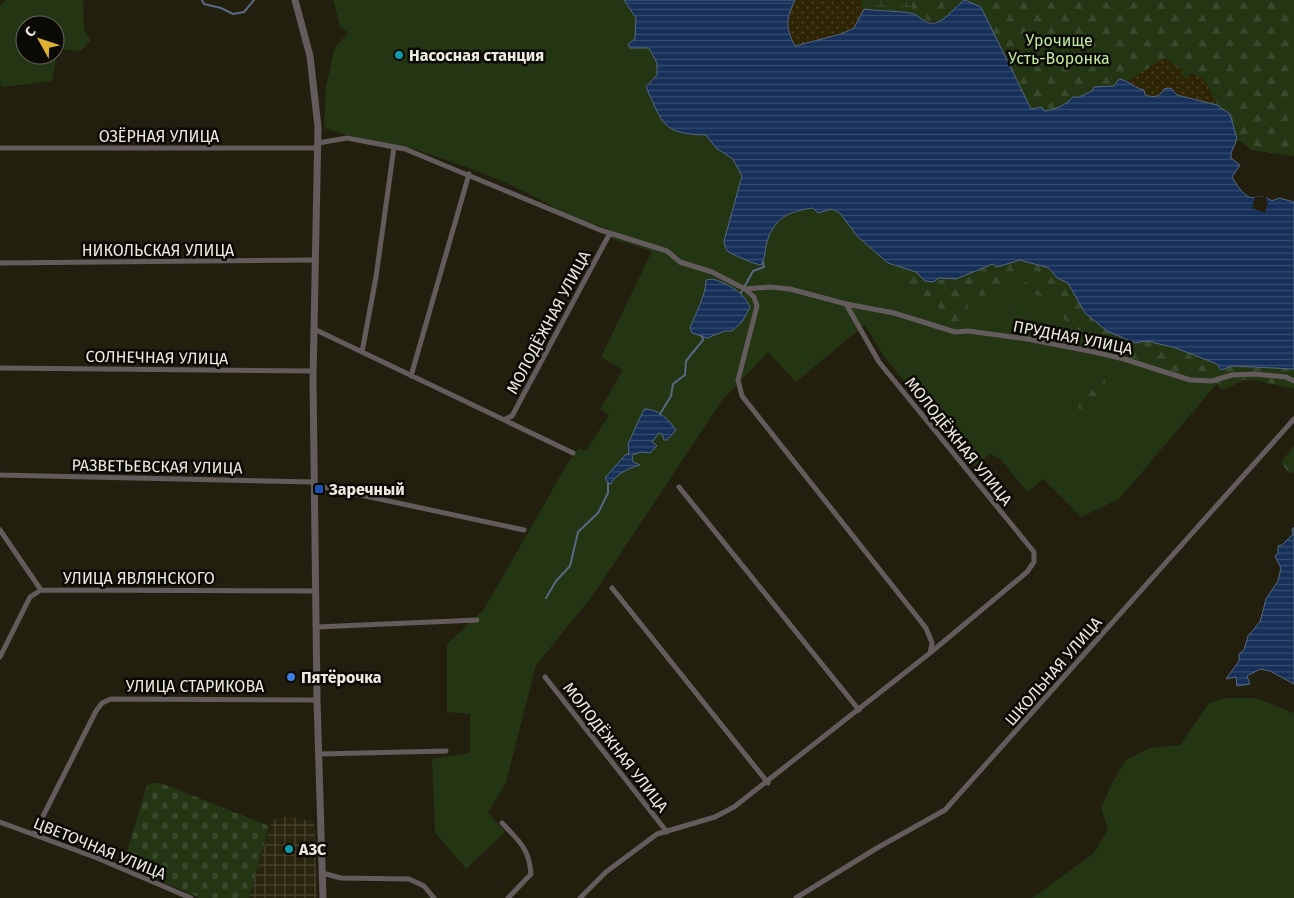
<svg xmlns="http://www.w3.org/2000/svg" width="1294" height="898" viewBox="0 0 1294 898" font-family="'Fira Sans',sans-serif">
  <defs>
    <pattern id="industrial-grid" width="8" height="8" patternUnits="userSpaceOnUse" patternTransform="scale(1.25)"><rect width="8" height="8" fill="#29240d"/><path d="M0 4h8M4 0v8" fill="none" stroke="#484430"/></pattern>
    <pattern id="forest-firs" width="22" height="20" patternUnits="userSpaceOnUse" patternTransform="scale(1.25)"><rect width="22" height="20" fill="#243514"/><path d="M5 1l3.5 6h-7zM16 11l3.5 6h-7z" fill="#39492b"/></pattern>
    <pattern id="wetland-marsh" width="20" height="14" patternUnits="userSpaceOnUse" patternTransform="scale(1.25)"><rect width="20" height="14" fill="#243514"/><path d="M1 5h8M5 5V1M11 12h8M15 12V8" fill="none" stroke="#39492b"/></pattern>
    <pattern id="sand-dots" width="8" height="8" patternUnits="userSpaceOnUse" patternTransform="scale(1.25)"><rect width="8" height="8" fill="#2e2504"/><path d="M2 2h.1M6 6h.1" fill="none" stroke="#4d4528" stroke-width="1.8" stroke-linecap="round"/></pattern>
    <pattern id="cemetery-stones" width="16" height="16" patternUnits="userSpaceOnUse" patternTransform="scale(1.25)"><rect width="16" height="16" fill="#243514"/><path d="M2 7V4a2 2 0 0 1 4 0v3zM10 15v-3a2 2 0 0 1 4 0v3z" fill="#39492b"/></pattern>
    <pattern id="water-rules" width="6" height="5" patternUnits="userSpaceOnUse" patternTransform="scale(1.25)"><rect width="6" height="5" fill="#16305a"/><path d="M0 2.5h6" fill="none" stroke="#384e71"/></pattern>
  </defs>
  <rect width="100%" height="100%" fill="#221f0f"/>
  <path fill="url(#industrial-grid)" d="M290,816L314,822L317,898H249L272,820Z"/>
  <path fill="#243514" fill-rule="evenodd" d="M6,0H83L84,30L91,40L81,51L58,49L52,81L3,87L0,84V5ZM25,25H55V55H25Z
    M333,0H624L636,18L635,39L649,48L657,63V75L683,134L706,135L716,148L733,159L742,176L724,241L730,253C742,256 751,260 763,262C769,227 776,212 814,208L818,213L832,209L840,213L857,236L888,263L1011,261L1232,366L1119,499L1081,517L1043,479L1028,492L1001,460L991,454L973,467L883,355L865,325L796,382L768,352L721,402L591,598L536,665L506,783L488,812L505,832L466,869L435,832L432,759L470,753V714L447,712V644L484,609L569,461L579,448L586,451L609,415L600,409L623,370L601,357L652,251L612,239L614,231L559,213L550,205L513,186L472,169L417,150L351,136L324,128L326,86L335,47L348,33L340,26Z
    M1226,698H1256L1294,713V898H1032L1094,853L1108,829L1101,808L1111,785L1126,760L1149,748L1180,745L1209,703Z"/>
  <path fill="url(#forest-firs)" d="M911,0H1294V156L1251,150L1237,139L1230,114L1217,105L1205,80L1184,78L1177,67L1164,59L1128,81L1119,79L1114,86C1098,84 1088,97 1073,97C1066,105 1055,110 1044,111L1042,107L1031,109L981,7L956,5C946,26 930,25 913,14Z
    M1020,260L1049,268L1057,278L1068,283L1085,313L1107,331L1135,343L1147,341L1176,348L1218,364L1221,370L1232,366L1294,369V389L1254,380H1243L1226,389L1220,388L1213,378L1196,380L1120,357L1102,347L1098,350C1086,347 1083,339 1077,329H1070L1055,303L1024,289L1022,286L1028,280L1023,277C1012,281 994,295 983,296C978,296 972,293 967,293C970,313 967,318 948,326L939,317L938,300L918,298L914,287H903L894,281L902,270L916,272L925,281C935,279 943,281 952,279C967,276 980,269 994,264L997,267Z
    M1102,378L1106,380L1092,412L1081,423L1076,421C1075,404 1089,387 1102,378Z
    M1294,446V473L1288,472L1281,462Z"/>
  <path fill="url(#wetland-marsh)" d="M862,0H911L913,14L864,9L861,6Z"/>
  <path fill="url(#sand-dots)" d="M795,0H862L861,6L864,9L854,28L841,34L795,46C785,27 786,20 795,0Z
    M1164,58L1177,67L1182,68V76L1184,78H1188L1191,73L1205,80L1217,105L1177,95L1170,88L1153,98L1145,95L1144,90L1135,89L1128,81Z"/>
  <path fill="url(#cemetery-stones)" d="M151,783H159L171,787L269,826L249,898H200L123,865L147,785Z"/>
  <path fill="url(#water-rules)" stroke="#566882" d="M624,0H795C786,20 785,27 795,46L841,34L854,28L864,9C875,11 906,11 914,14C921,17 926,25 935,23C949,19 954,6 965,0L981,7L1031,109L1042,107L1044,111C1055,110 1066,105 1073,97H1079L1092,91L1094,87L1114,86L1119,79C1130,81 1134,88 1144,90L1145,95C1154,98 1160,97 1164,89L1171,88L1177,95L1217,105L1230,114L1237,139L1231,153V158L1240,165L1232,177C1253,213 1254,188 1272,201L1279,198L1294,202V369L1232,366L1221,370L1217,364L1176,348L1147,341L1135,343L1107,331L1085,313L1068,283L1057,278L1049,268L1020,260L997,267L993,264L956,279L939,278L933,282L925,281L916,272L888,263L857,236L840,213L832,209L818,213L813,208C788,211 772,219 766,246C765,252 765,259 761,265C757,265 733,255 729,252C725,250 725,245 724,241L742,176L733,159L716,148L706,135C662,134 663,124 646,87L657,75V63L649,48H630L628,44L635,39L636,18Z
    M713,279C728,284 744,292 750,307L742,322L732,331H725L707,338L692,333L690,328C695,314 706,296 706,280Z
    M644,409C659,409 668,419 676,430L667,440H664L662,434L659,433L652,442L657,446L650,453L641,452L632,455L633,462L640,465C631,467 614,475 611,484L608,483L605,478L626,454L629,455L628,444Z
    M1294,527V684L1270,671L1260,669L1247,676L1250,684L1237,686L1236,677L1226,679L1239,661V654L1244,650L1248,636L1260,622L1266,599L1278,581L1281,568L1275,556L1278,553V546L1282,545L1293,534L1292,530Z"/>
  <path fill="#221f0f" d="M1267,196L1266,201L1268,202L1265,213L1252,208L1255,197Z"/>
  <g fill="none" stroke-linecap="round" stroke-linejoin="round">
    <path stroke="#566882" stroke-width="2" d="M202,0L204,4L221,8L233,14L244,12L254,0
      M741,293L753,271L764,267L763,262
      M660,414L671,396L673,384L685,375L686,361L703,340L702,336
      M546,598L556,581L570,566L578,532L598,513L608,493V483"/>
    <path stroke="#645b5c" stroke-width="5" d="M318,143L347,138L405,149L600,230L667,251L680,262L712,272L745,289L770,287L790,289L846,304L879,362L1034,552V562L1027,572L930,653L734,807L715,817L657,834L606,872L580,898
      M0,148H318
      M0,263L315,260
      M745,289L754,297L757,306L738,380L742,396L926,628L932,643L930,653
      M846,304L894,313L955,332L968,331L1028,339L1099,353L1124,359L1190,380L1212,381L1232,375L1255,374L1286,377L1294,381
      M314,329L573,453
      M362,352L376,277L394,147
      M0,368L313,371
      M411,376L469,174
      M505,419L512,416L610,233
      M0,475L314,482
      M314,485L524,530
      M679,487L859,710
      M0,530L41,590
      M612,588L768,783
      M317,627L477,620
      M0,657L30,597L41,590L316,591
      M545,677L667,832
      M319,754L446,751
      M0,822L97,858L191,898
      M502,823C519,841 529,848 531,874L508,898
      M34,834L96,711L102,703L111,699L317,700
      M322,873L341,878L409,879L424,886L434,898
      M796,898L877,848L945,810L1294,419"/>
    <path stroke="#645b5c" stroke-width="7" d="M295,0L310,56L318,127L313,379L317,700L323,898"/>
  </g>
  <g fill="#0f9aa8" stroke="#0a0904" stroke-width="2">
    <circle cx="399" cy="55" r="5"/>
    <circle cx="289" cy="849" r="5"/>
  </g>
  <rect fill="#1a4fb4" stroke="#0a0904" stroke-width="2" x="314" y="484" width="10" height="10" rx="2.5"/>
  <circle fill="#3f7fe0" stroke="#0a0904" stroke-width="2" cx="291" cy="677" r="5"/>
  <g text-anchor="middle" stroke-width="5" stroke-linejoin="round" paint-order="stroke">
    <g font-size="16" fill="#c1ec9e" stroke="#0a0904">
      <text x="1059" y="46">Урочище<tspan x="1059" dy="18">Усть-Воронка</tspan></text>
    </g>
    <g font-size="16" font-weight="bold" fill="#edeae0" stroke="#0a0904" text-anchor="start">
      <text x="409" y="61">Насосная станция</text>
      <text x="329" y="495">Заречный</text>
      <text x="301" y="683">Пятёрочка</text>
      <text x="299" y="855">АЗС</text>
    </g>
    <g font-size="16" fill="#edeae0" stroke="#0a0904">
      <text x="159" y="142">ОЗЁРНАЯ УЛИЦА</text>
      <text x="158" y="256">НИКОЛЬСКАЯ УЛИЦА</text>
      <text transform="translate(548 322) rotate(-62)" y="6">МОЛОДЁЖНАЯ УЛИЦА</text>
      <text transform="translate(1073 337) rotate(11)" y="6">ПРУДНАЯ УЛИЦА</text>
      <text transform="translate(157 357) rotate(1)" y="6">СОЛНЕЧНАЯ УЛИЦА</text>
      <text transform="translate(959 441) rotate(51)" y="6">МОЛОДЁЖНАЯ УЛИЦА</text>
      <text transform="translate(157 466) rotate(1)" y="6">РАЗВЕТЬЕВСКАЯ УЛИЦА</text>
      <text x="139" y="584">УЛИЦА ЯВЛЯНСКОГО</text>
      <text transform="translate(1053 671) rotate(-49)" y="6">ШКОЛЬНАЯ УЛИЦА</text>
      <text x="195" y="692">УЛИЦА СТАРИКОВА</text>
      <text transform="translate(616 747) rotate(52)" y="6">МОЛОДЁЖНАЯ УЛИЦА</text>
      <text transform="translate(100 848) rotate(22)" y="6">ЦВЕТОЧНАЯ УЛИЦА</text>
    </g>
  </g>
  <g transform="translate(40 40) rotate(310)"><circle r="24" fill="#0a0904" stroke="#65635c"/>
  <path d="M0-4L9 19L0 12L-9 19Z" fill="#ddb133"/>
  <text y="-8" font-size="14" font-weight="bold" text-anchor="middle" fill="#edeae0">С</text>
  </g>
</svg>
